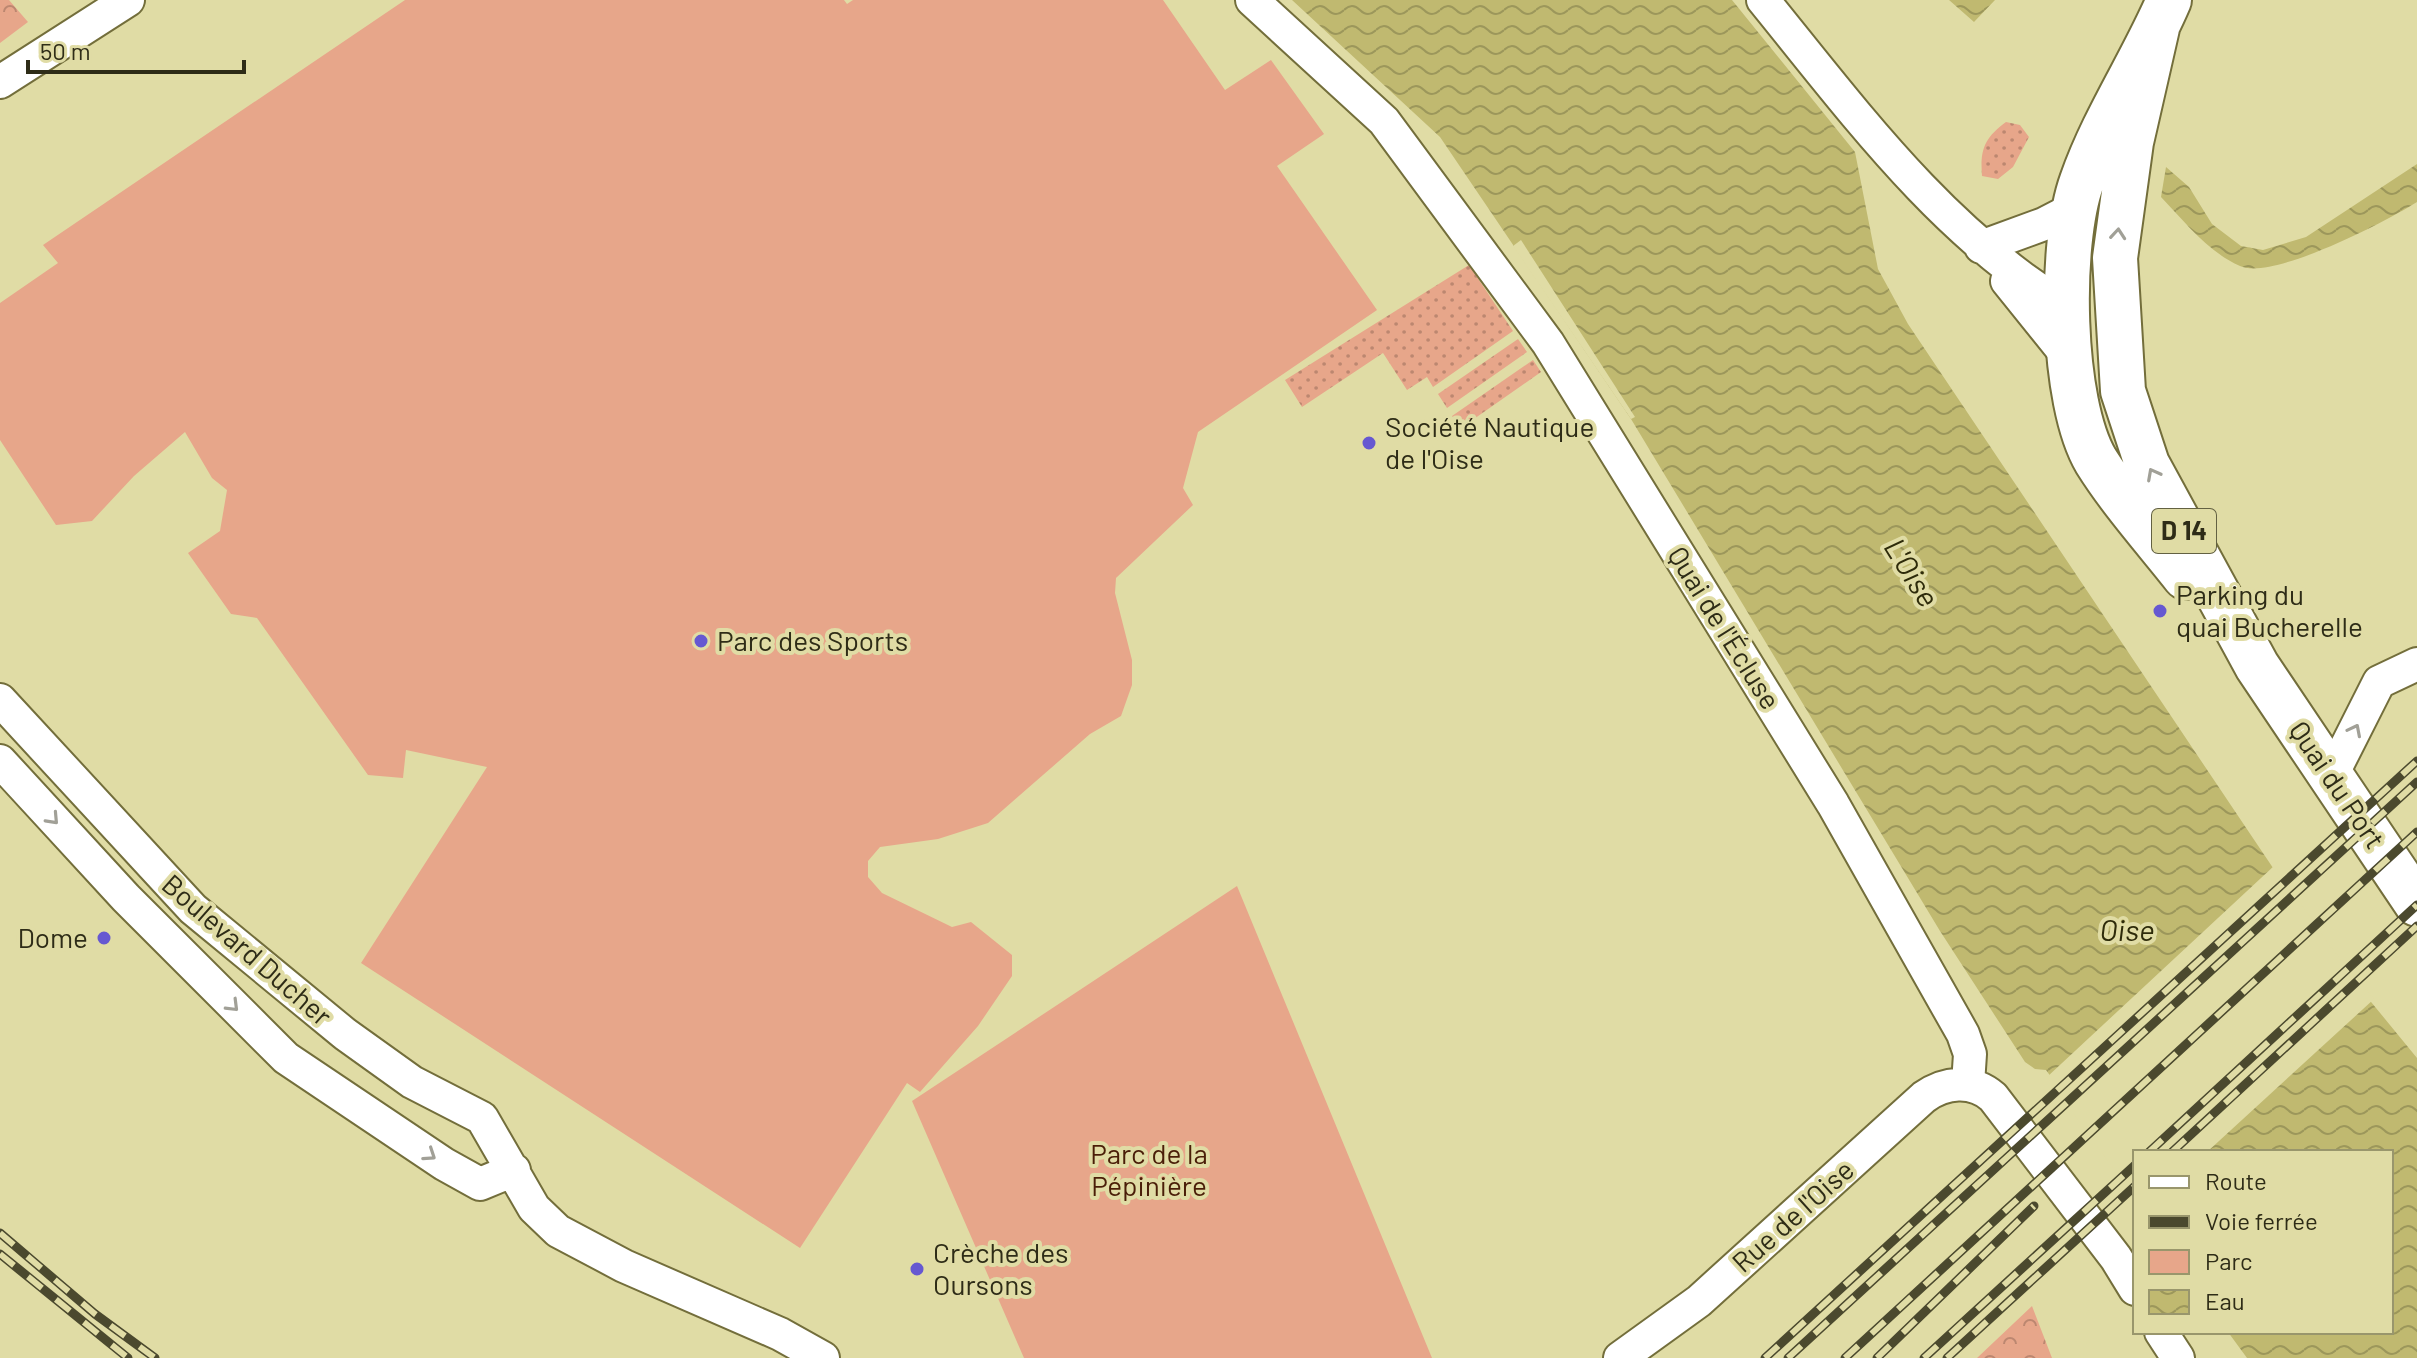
<svg xmlns="http://www.w3.org/2000/svg" width="2417" height="1358" viewBox="0 0 2417 1358" font-family="Barlow,sans-serif">
  <defs>
    <pattern id="grass-dots" width="8" height="8" patternUnits="userSpaceOnUse" patternTransform="scale(2)"><rect width="8" height="8" fill="#e7a68a"/><path d="M2 2h.1M6 6h.1" fill="none" stroke="#bc8770" stroke-width="1.8" stroke-linecap="round"/></pattern>
    <pattern id="forest-crowns" width="20" height="18" patternUnits="userSpaceOnUse" patternTransform="scale(2)"><rect width="20" height="18" fill="#e7a68a"/><path d="M2 6a3 3 0 1 1 6 0M12 15a3 3 0 1 1 6 0" fill="none" stroke="#bc8770"/></pattern>
    <pattern id="water-waves" width="16" height="10" patternUnits="userSpaceOnUse" patternTransform="scale(2)"><rect width="16" height="10" fill="#c0b970"/><path d="M0 5q4-4 8 0t8 0" fill="none" stroke="#9c975b"/></pattern>
  </defs>
  <rect width="100%" height="100%" fill="#e0dca5"/>
  <path fill="url(#grass-dots)" d="M2006,122L2020,125L2029,137L2013,167L1998,179L1982,176C1980,150 1984,138 2006,122Z
    M1469,265L1513,331L1433,387L1427,377L1407,390L1383,353L1302,407L1285,380Z
    M1518,339L1527,352L1447,408L1438,394Z
    M1533,360L1541,372L1461,428L1452,416Z"/>
  <path fill="url(#forest-crowns)" d="M0,0H9L28,22L0,43Z
    M2032,1306L2052,1358H1977Z"/>
  <path fill="#e7a68a" d="M405,0H844L847,4L853,0H1163L1225,90L1271,60L1324,134L1277,166L1377,310L1198,432L1183,488L1193,505L1116,578L1115,593L1132,660V685L1121,716L1090,734L988,823L938,839L880,847L868,861V877L882,893L952,927L971,922L1012,955V976L978,1026L920,1092L907,1083L800,1248L361,963L487,767L406,750L403,778L368,775L257,618L231,614L188,553L220,531L227,490L212,478L185,432L134,476L92,521L56,525L0,440V303L58,263L43,245Z
    M1237,886L1432,1358H1024L912,1101Z"/>
  <path fill="url(#water-waves)" d="M1292,0H1732L1855,152L1878,269L1908,324L2326,947L2417,1058V1358H2247L2228,1332H2391V1152H2135V1193L2046,1070L2035,1069L2025,1062L1940,931L1631,419L1440,137Z
    M1949,0H1995L1974,22Z
    M2417,164V202C2387,221 2272,281 2240,266C2208,252 2185,222 2161,197L2166,167L2189,187L2212,224L2241,246L2263,250L2306,237Z"/>
  <path fill="#e0dca5" d="M1521,240L1635,417L1631,419L1513,246Z
    M2275,865L2329,945L2374,999L2207,1152H2135L2134,1197L2047,1077Z"/>
  <g fill="none" stroke-linecap="round" stroke-linejoin="round">
    <g stroke="#736e3b" stroke-width="36">
      <path id="street" d="M1252,0L1384,121L1548,343L1833,804L1963,1034L1970,1054L1968,1084
        M1763,0C1854,112 1943,234 2069,309
        M0,82L128,0
        M1981,247L2044,224L2073,209
        M2007,281L2069,358
        M0,700L193,909L345,1034L412,1082L482,1118L534,1208L558,1231L624,1266L780,1334L823,1358
        M0,761L126,898L286,1058L444,1164L480,1184L514,1170
        M2331,777L2379,682L2417,664
        M2161,1332L2178,1358
        M1620,1358L1699,1301L1924,1097C1945,1082 1972,1079 1993,1097L2116,1258L2135,1289"/>
    </g>
    <g stroke="#736e3b" stroke-width="48">
      <path id="primary" d="M2169,0C2143,61 2104,118 2082,181C2059,244 2061,402 2096,461C2121,501 2155,539 2185,577
        M2157,28L2131,142L2115,258L2123,391L2147,464L2257,666L2417,904"/>
    </g>
    <use href="#street" stroke="#fff" stroke-width="32"/>
    <use href="#primary" stroke="#fff" stroke-width="44"/>
    <g stroke="#4b492e" stroke-width="9">
      <path id="rail" d="M2149,1152L2417,905
        M2172,1152L2417,926
        M0,1233L95,1314L155,1358
        M0,1254L128,1358
        M1765,1358L2417,761
        M1788,1358L2417,782
        M1845,1358L2417,832
        M1877,1358L2034,1206
        M1924,1358L2135,1165
        M1947,1358L2135,1186"/>
    </g>
    <use href="#rail" stroke="#e0dca5" stroke-width="6" stroke-dasharray="18" stroke-linecap="butt"/>
  </g>
  <defs><path id="oneway-chevron" d="M-2-3.5L2.5 0L-2 3.5" fill="none" stroke-width="1.6" stroke-linecap="round" stroke-linejoin="round" transform="scale(2)"/></defs>
  <g stroke="#a1a097">
    <use href="#oneway-chevron" transform="translate(2118 234) rotate(-85)"/>
    <use href="#oneway-chevron" transform="translate(2153 474) rotate(-118)"/>
    <use href="#oneway-chevron" transform="translate(2355 730) rotate(-63)"/>
    <use href="#oneway-chevron" transform="translate(53 819) rotate(47)"/>
    <use href="#oneway-chevron" transform="translate(233 1006) rotate(45)"/>
    <use href="#oneway-chevron" transform="translate(430 1155) rotate(34)"/>
  </g>
  <g fill="#6658d1" stroke="#e0dca5" stroke-width="3">
    <circle cx="1369" cy="443" r="8"/>
    <circle cx="2160" cy="611" r="8"/>
    <circle cx="701" cy="641" r="8"/>
    <circle cx="104" cy="938" r="8"/>
    <circle cx="917" cy="1269" r="8"/>
  </g>
  <g text-anchor="middle" stroke-width="8" stroke-linejoin="round" paint-order="stroke">
    <rect fill="#e0dca5" stroke="#636142" stroke-width="2" x="2152" y="509" width="64" height="44" rx="6"/>
    <g font-size="26" font-weight="bold" fill="#2e2c17">
      <text x="2184" y="540">D 14</text>
    </g>
    <g font-size="28" fill="#2e2c17" stroke="#e0dca5" text-anchor="start">
      <text x="1385" y="437">Société Nautique<tspan x="1385" dy="32">de l'Oise</tspan></text>
      <text x="2176" y="605">Parking du<tspan x="2176" dy="32">quai Bucherelle</tspan></text>
      <text x="717" y="651">Parc des Sports</text>
      <text x="88" y="948" text-anchor="end">Dome</text>
      <text x="933" y="1263">Crèche des<tspan x="933" dy="32">Oursons</tspan></text>
    </g>
    <g font-size="28" fill="#2e2c17" stroke="#e0dca5">
      <text transform="translate(1724 628) rotate(58)" y="10">Quai de l'Écluse</text>
      <text transform="translate(2337 785) rotate(56)" y="10">Quai du Port</text>
      <text transform="translate(247 950) rotate(41)" y="10">Boulevard Ducher</text>
      <text transform="translate(1793 1216) rotate(-42)" y="10">Rue de l'Oise</text>
    </g>
    <g font-size="28" fill="#4a1e08" stroke="#e0dca5">
      <text x="1149" y="1164">Parc de la<tspan x="1149" dy="32">Pépinière</tspan></text>
    </g>
    <g font-size="30" font-style="italic" fill="#2e2b0a" stroke="#e0dca5">
      <text transform="translate(1911 573) rotate(58)" y="10">L'Oise</text>
      <text x="2127" y="941">Oise</text>
    </g>
  </g>
  <rect x="2133" y="1150" width="260" height="184" fill="#e0dca5" stroke="#99966c" stroke-width="2"/>
  <rect x="2149" y="1176" width="40" height="12" fill="#ffffff" stroke="#99966c" stroke-width="2"/>
  <text x="2205" y="1190" font-size="24" fill="#2e2c17">Route</text>
  <rect x="2149" y="1216" width="40" height="12" fill="#4b492e" stroke="#99966c" stroke-width="2"/>
  <text x="2205" y="1230" font-size="24" fill="#2e2c17">Voie ferrée</text>
  <rect x="2149" y="1250" width="40" height="24" fill="#e7a68a" stroke="#99966c" stroke-width="2"/>
  <text x="2205" y="1270" font-size="24" fill="#2e2c17">Parc</text>
  <rect x="2149" y="1290" width="40" height="24" fill="url(#water-waves)" stroke="#99966c" stroke-width="2"/>
  <text x="2205" y="1310" font-size="24" fill="#2e2c17">Eau</text>
  <path d="M28 60v12h216v-12" fill="none" stroke="#2e2c17" stroke-width="4"/>
  <text x="40" y="60" font-size="24" fill="#2e2c17" stroke="#e0dca5" stroke-width="6" paint-order="stroke">50 m</text>
</svg>
